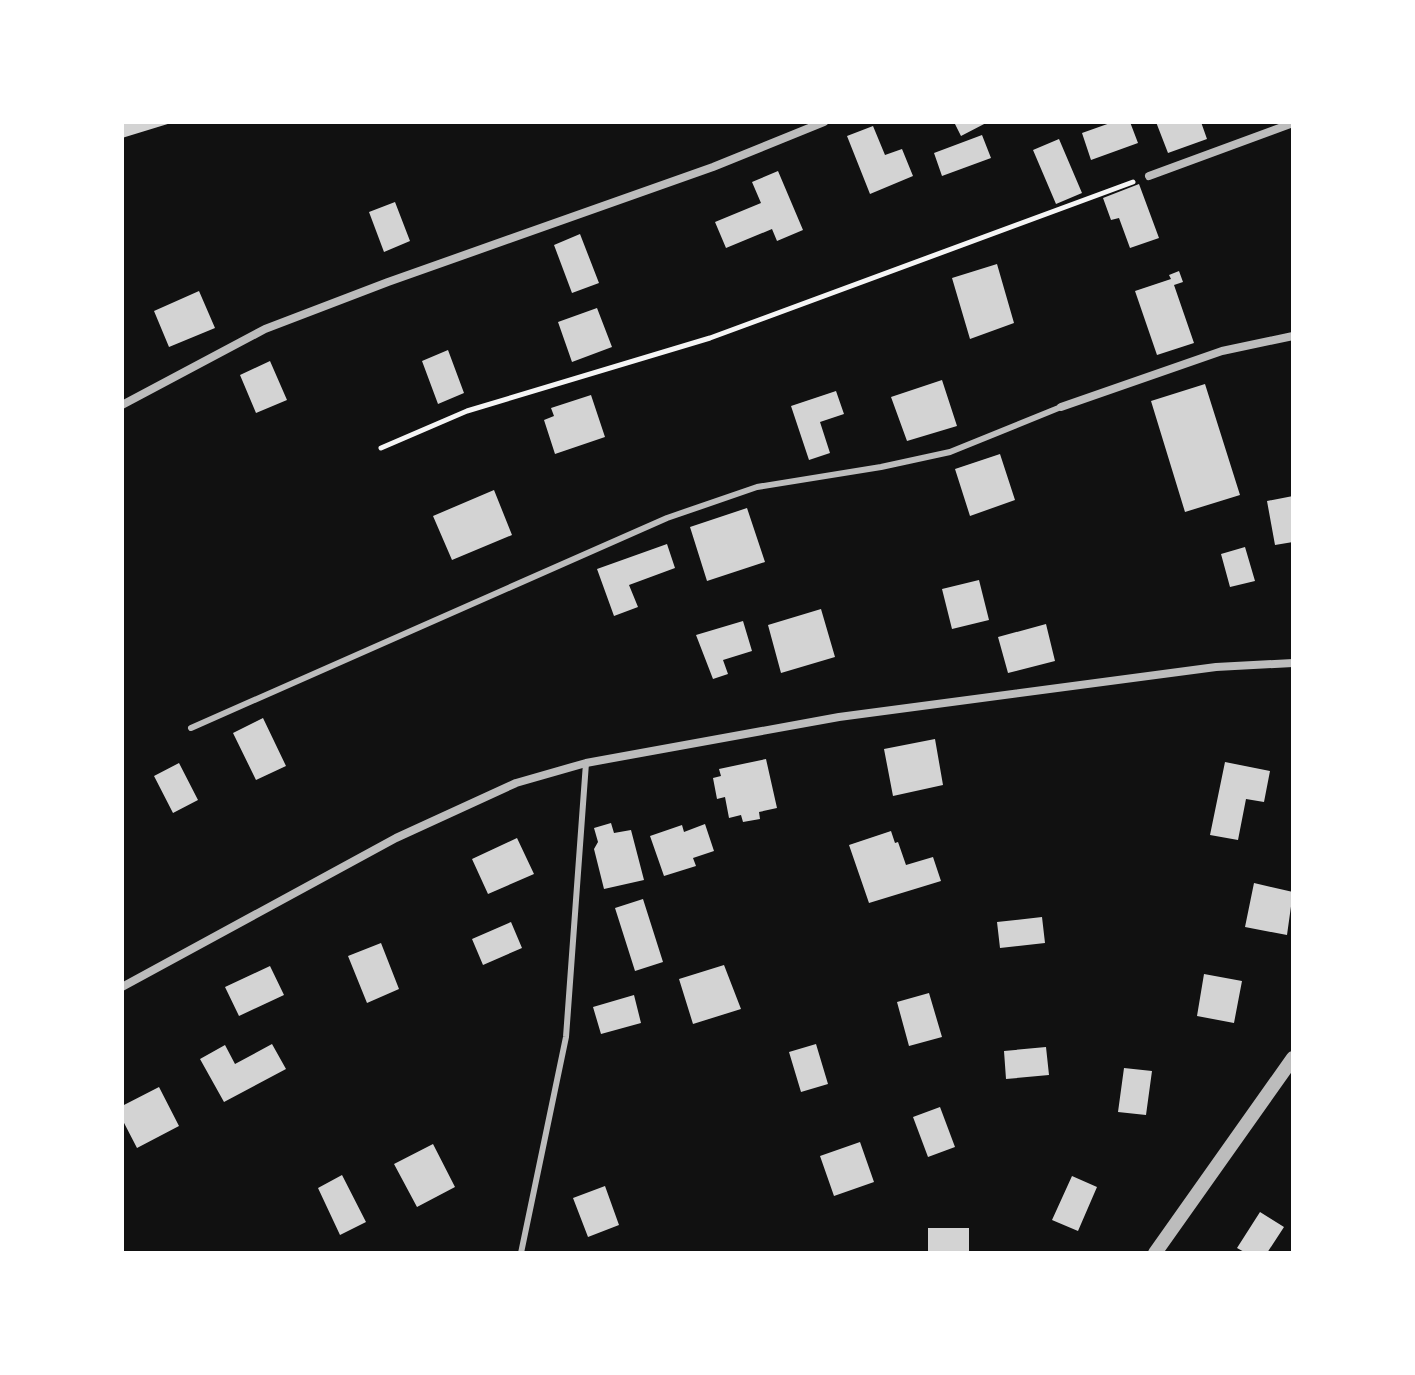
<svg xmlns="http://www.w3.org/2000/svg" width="1415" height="1375" viewBox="0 0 1415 1375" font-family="'PT Sans Narrow',sans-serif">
  <rect width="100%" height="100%" fill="#111"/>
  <path fill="#d3d3d3" d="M122,122H171V123L122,138Z
    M954,122H988L961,136Z
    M1113,122H1130L1138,143L1091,160L1082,133Z
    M1156,122H1201L1207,139L1168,153Z
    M873,126L885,155L902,149L913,176L870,194L847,136Z
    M982,135L991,158L942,176L934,153Z
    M1059,139L1082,193L1056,204L1033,150Z
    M778,171L803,230L777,241L772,229L726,248L715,222L761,203L752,182Z
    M1139,184L1159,238L1130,248L1119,218L1111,220L1103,198Z
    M395,202L410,241L384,252L369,212Z
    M580,234L599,283L572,293L554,245Z
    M997,264L1014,323L970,339L952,278Z
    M1179,271L1183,282L1174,285L1194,343L1157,355L1135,291L1171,279L1169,275Z
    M199,291L215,328L169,347L154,311Z
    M597,308L612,347L572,362L558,322Z
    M448,350L464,393L438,404L422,361Z
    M270,361L287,400L256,413L240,375Z
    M942,380L957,426L907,441L891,397Z
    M1205,384L1240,495L1185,512L1151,401Z
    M836,391L844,414L820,422L830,453L809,460L791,406Z
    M591,395L605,437L555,454L544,420L554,416L551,408Z
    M1000,454L1015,500L970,516L955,469Z
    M494,490L512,535L452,560L433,516Z
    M1293,496V542L1275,545L1267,501Z
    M747,508L765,562L707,581L690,527Z
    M667,544L675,568L629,585L638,607L614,616L597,569Z
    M1245,547L1255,581L1230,587L1221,554Z
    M979,580L989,620L952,629L942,589Z
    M821,609L835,657L781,673L768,625Z
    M743,621L752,651L723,660L728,674L713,679L696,635Z
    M1046,624L1055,661L1008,673L998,637Z
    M263,718L286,766L256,780L233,733Z
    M935,739L943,785L893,796L884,749Z
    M766,759L777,808L759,812L760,819L743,822L741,815L729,818L725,797L717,799L713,778L721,776L719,769Z
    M1225,762L1270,771L1264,802L1246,799L1238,840L1210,835Z
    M179,763L198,800L173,813L154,776Z
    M611,823L614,833L631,830L644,880L604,889L594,849L598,842L594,828Z
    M705,824L714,851L693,858L696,866L664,876L650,836L682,825L684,832Z
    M891,831L895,843L898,842L906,865L933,857L941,881L869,903L849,845Z
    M517,838L534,874L488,894L472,859Z
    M1254,883L1293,892L1287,935L1245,927Z
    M643,899L663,962L635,971L615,908Z
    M1042,917L1045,943L1000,948L997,922Z
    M511,922L522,948L483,965L472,939Z
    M381,943L399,989L367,1003L348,956Z
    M724,965L741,1009L693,1024L679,979Z
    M270,966L284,995L239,1016L225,987Z
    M1204,974L1242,981L1234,1023L1197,1016Z
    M929,993L942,1037L909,1046L897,1002Z
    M634,995L641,1023L601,1034L593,1007Z
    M272,1044L286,1069L224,1102L200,1059L225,1045L235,1064Z
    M816,1044L828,1084L801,1092L789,1052Z
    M1046,1047L1049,1075L1006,1079L1004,1051Z
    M1124,1068L1152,1071L1146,1115L1118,1112Z
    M159,1087L179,1126L137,1148L122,1119V1106Z
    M940,1107L955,1147L928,1157L913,1117Z
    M860,1142L874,1182L834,1196L820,1156Z
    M433,1144L455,1187L417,1207L394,1164Z
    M342,1175L366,1222L340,1235L318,1188Z
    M1072,1176L1097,1187L1078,1231L1052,1220Z
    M605,1186L619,1225L588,1237L573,1198Z
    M1260,1212L1284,1227L1267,1253H1246L1237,1248Z
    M928,1228H969V1253H928Z"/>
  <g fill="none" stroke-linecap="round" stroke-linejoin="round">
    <path stroke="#f5f5f5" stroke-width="5" d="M381,448L467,411L710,338L1133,182"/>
    <path stroke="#bcbcbc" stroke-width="6" d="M191,728L667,518L757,487L881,467L950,452L1061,407
      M521,1253L566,1037L586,763"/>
    <path stroke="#bcbcbc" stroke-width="8" d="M1149,176L1293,123
      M122,405L265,329L388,282L713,167L824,122
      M1061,407L1222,351L1293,336
      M122,987L396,838L516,783L586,763L839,717L1216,667L1293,663"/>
    <path stroke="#bcbcbc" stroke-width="14" d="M1155,1253L1293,1058"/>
  </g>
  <rect width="1415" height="1375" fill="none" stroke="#ffffff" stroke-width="248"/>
</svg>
